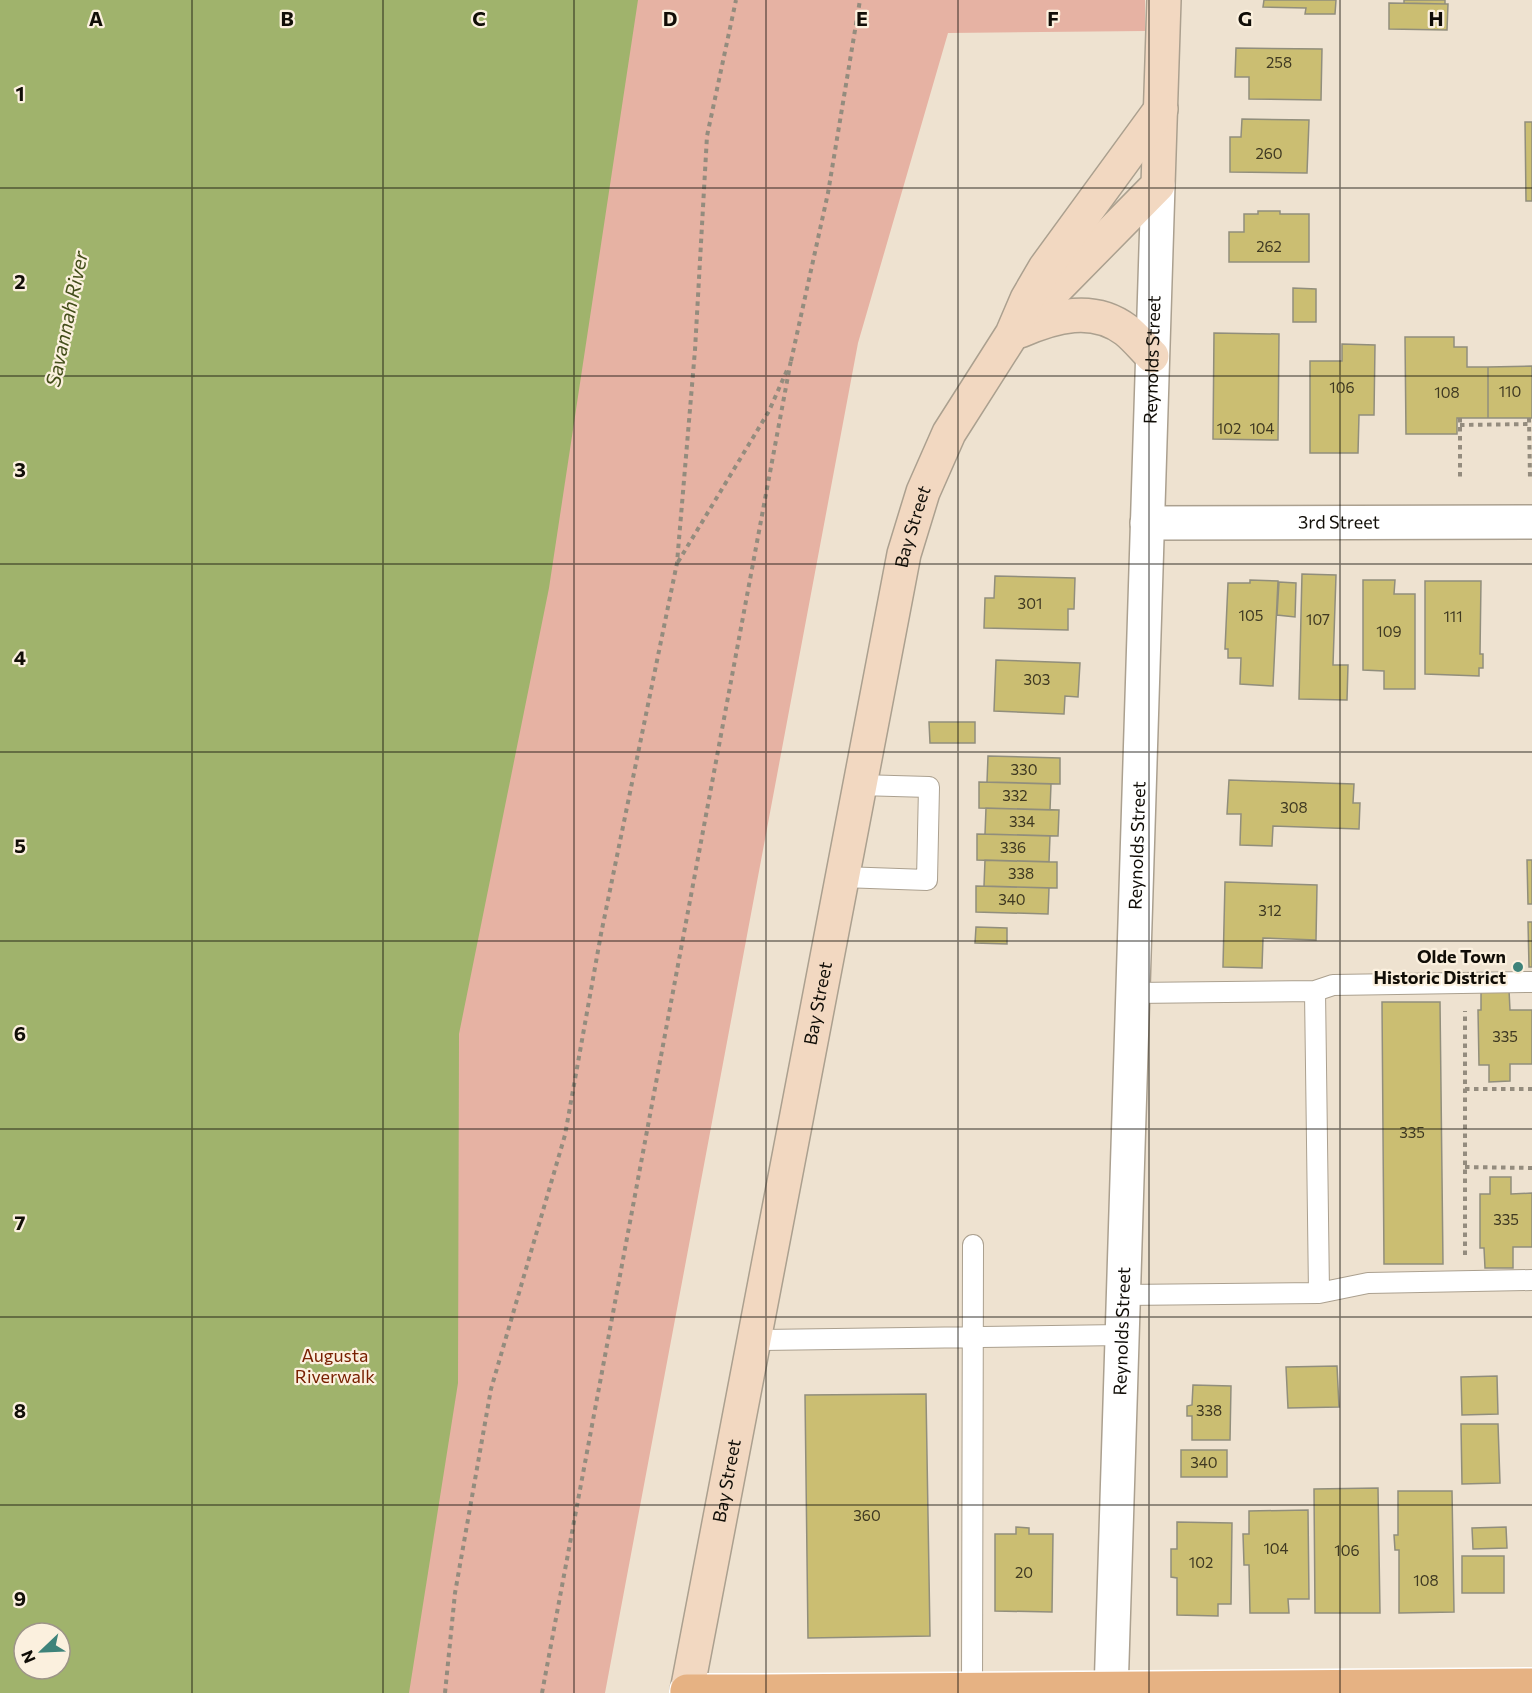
<svg xmlns="http://www.w3.org/2000/svg" width="1532" height="1693" viewBox="0 0 1532 1693" font-family="Commissioner,sans-serif">
  <rect width="100%" height="100%" fill="#eee2d0"/>
  <path fill="#e6b2a3" fill-rule="evenodd" d="M370,0H1145V31L948,33L858,343L605,1693H0V1338ZM24,1633H60V1669H24Z"/>
  <path fill="#a0b36c" fill-rule="evenodd" d="M0,0H638L549,588L459,1034L458,1383L409,1693H0ZM24,1633H60V1669H24Z"/>
  <path fill="#cbbe72" stroke="#918e7c" stroke-width="1.5" d="M1264,0H1336L1335,14H1305L1306,8L1263,7Z
    M1404,0H1445V4L1404,3Z
    M1389,3L1448,4L1447,30L1389,29Z
    M1236,48L1322,49L1321,100L1249,99V77H1235Z
    M1242,119L1309,120L1307,173L1230,172V137H1241Z
    M1525,122H1532V201H1526Z
    M1258,211H1280V214H1309V262H1229V232H1244V214H1258Z
    M1293,288L1316,289V322H1293Z
    M1214,333L1279,334L1278,440L1213,439Z
    M1405,337H1454V347H1467V367H1488V418H1457V434H1406Z
    M1342,344L1375,345L1374,415H1359L1358,453H1310V361H1342Z
    M1532,366V418H1488V367Z
    M1302,574L1336,575L1333,665H1348L1347,700L1299,699Z
    M995,576L1075,578L1074,609H1068V630L984,628L985,598H994Z
    M1250,580L1278,581L1273,686L1240,684L1241,658H1228V649H1225L1228,583H1250Z
    M1363,580H1395L1394,594H1415V689H1384V671L1363,670Z
    M1425,581H1481L1480,654H1483V668H1479V676L1425,674Z
    M1279,582L1296,583L1295,617L1277,615Z
    M996,660L1080,663L1078,697L1065,696L1064,714L994,711Z
    M929,722H975V743H930Z
    M988,756L1060,758V784L987,782Z
    M1229,780L1354,784L1353,803H1360L1359,829L1273,826L1272,846L1240,845L1241,814H1227Z
    M979,782L1051,784L1050,810L979,808Z
    M986,808L1059,810L1058,836L985,834Z
    M977,834L1050,836L1049,862L977,860Z
    M985,860L1057,862V888L984,886Z
    M1527,860H1532V904H1528Z
    M1225,882L1317,885L1316,940L1263,938L1262,968L1223,967Z
    M976,886L1049,888L1048,914L976,912Z
    M1528,922H1532V967H1529Z
    M976,927L1007,928V944L975,943Z
    M1509,990L1510,1010H1532V1064H1510V1081L1489,1082V1065H1479L1478,1010H1481V991Z
    M1382,1002H1440L1443,1264H1384Z
    M1490,1177H1511V1194L1532,1193V1247H1513V1268H1485L1484,1248H1480V1194H1490Z
    M1337,1366L1339,1407L1288,1408L1286,1367Z
    M1497,1376L1498,1414L1462,1415L1461,1377Z
    M1193,1385L1231,1386L1230,1440H1192V1416H1187V1406L1192,1405Z
    M926,1394L930,1636L808,1638L805,1395Z
    M1461,1424H1498L1500,1483L1462,1484Z
    M1181,1450H1227V1477H1181Z
    M1378,1488L1380,1613H1315L1314,1489Z
    M1398,1491H1452L1454,1612L1399,1613V1550H1395L1394,1535H1398Z
    M1308,1510L1309,1599H1288L1289,1613H1250L1249,1565H1244L1243,1534H1249V1511Z
    M1177,1522L1232,1523L1231,1604H1218V1616L1177,1615V1578L1171,1577V1549H1177Z
    M1016,1527L1029,1528V1534H1053L1052,1612L995,1611V1534H1016Z
    M1506,1527L1507,1548L1473,1549L1472,1528Z
    M1462,1556H1504V1593H1462Z"/>
  <g fill="none" stroke-linecap="round" stroke-linejoin="round">
    <g stroke="#aba08f" stroke-width="22">
      <path id="lane" d="M842,877L927,880L929,787L859,785
        M1315,991L1333,985L1532,982
        M1319,1293L1368,1283L1532,1280
        M1123,1295L1319,1293L1315,991L1133,993
        M754,1340L1122,1335
        M972,1689L973,1245"/>
    </g>
    <g stroke="#aba08f" stroke-width="36">
      <g id="street">
        <path id="s1" d="M1147,523L1532,522"/>
        <path id="s2" d="M1111,1693L1158,185"/>
      </g>
    </g>
    <g stroke="#aba08f" stroke-width="36">
      <g id="secondary">
        <path d="M1032,313L1158,185L1164,0"/>
        <path d="M1020,331C1054,316 1093,305 1126,330C1135,337 1144,348 1152,356"/>
        <path id="s3" d="M687,1691L904,554L923,492L949,433L1012,334L1027,299L1045,268L1161,109"/>
      </g>
    </g>
    <g stroke="#fff" stroke-width="36">
      <path id="primary" d="M687,1693V1691H752L1532,1685"/>
    </g>
    <path stroke="#948c7e" stroke-width="4" stroke-dasharray="4.5 4.5" stroke-linecap="butt" d="M791,361L828,193L860,0
      M1460,418V478
      M1529,418L1530,478
      M1460,425L1532,424
      M678,562L769,411L788,368
      M1465,1089H1532
      M1465,1167L1532,1168
      M1465,1255V1011
      M445,1693L455,1593L491,1389L565,1135L601,934L677,563L695,350L707,136L736,0
      M542,1693L791,360"/>
    <use href="#lane" stroke="#fff" stroke-width="20"/>
    <use href="#street" stroke="#fff" stroke-width="33"/>
    <use href="#secondary" stroke="#f2d8c1" stroke-width="33"/>
    <use href="#primary" stroke="#e6b283" stroke-width="33"/>
  </g>
  <path fill="none" stroke="#100d07" stroke-width="1.5" stroke-opacity="0.55" d="M192,0V1693M383,0V1693M574,0V1693M766,0V1693M958,0V1693M1149,0V1693M1340,0V1693M0,188H1532M0,376H1532M0,564H1532M0,752H1532M0,941H1532M0,1129H1532M0,1317H1532M0,1505H1532"/>
  <circle fill="#3e837a" stroke="#fbf0de" stroke-width="2" cx="1518" cy="967" r="6"/>
  <g text-anchor="middle" stroke-width="4.5" stroke-linejoin="round" paint-order="stroke">
    <g font-size="15" fill="#3f3922">
      <text x="1279" y="68">258</text>
      <text x="1269" y="159">260</text>
      <text x="1269" y="252">262</text>
      <text x="1342" y="393">106</text>
      <text x="1510" y="397">110</text>
      <text x="1447" y="398">108</text>
      <text x="1229" y="434">102</text>
      <text x="1262" y="434">104</text>
      <text x="1030" y="609">301</text>
      <text x="1251" y="621">105</text>
      <text x="1453" y="622">111</text>
      <text x="1318" y="625">107</text>
      <text x="1389" y="637">109</text>
      <text x="1037" y="685">303</text>
      <text x="1024" y="775">330</text>
      <text x="1015" y="801">332</text>
      <text x="1294" y="813">308</text>
      <text x="1022" y="827">334</text>
      <text x="1013" y="853">336</text>
      <text x="1021" y="879">338</text>
      <text x="1012" y="905">340</text>
      <text x="1270" y="916">312</text>
      <text x="1505" y="1042">335</text>
      <text x="1412" y="1138">335</text>
      <text x="1506" y="1225">335</text>
      <text x="1209" y="1416">338</text>
      <text x="1204" y="1468">340</text>
      <text x="867" y="1521">360</text>
      <text x="1276" y="1554">104</text>
      <text x="1347" y="1556">106</text>
      <text x="1201" y="1568">102</text>
      <text x="1024" y="1578">20</text>
      <text x="1426" y="1586">108</text>
    </g>
    <g font-size="18" fill="#100d07" stroke="#fbf0de">
      <text dy="6" stroke="none"><textPath href="#s2" startOffset="1334">Reynolds Street</textPath></text>
      <text dy="6" stroke="none"><textPath href="#s1" startOffset="192">3rd Street</textPath></text>
      <text dy="6" stroke="none"><textPath href="#s3" startOffset="1186">Bay Street</textPath></text>
      <text dy="6" stroke="none"><textPath href="#s2" startOffset="848">Reynolds Street</textPath></text>
      <text dy="6" stroke="none"><textPath href="#s3" startOffset="700">Bay Street</textPath></text>
      <text dy="6" stroke="none"><textPath href="#s2" startOffset="362">Reynolds Street</textPath></text>
      <text dy="6" stroke="none"><textPath href="#s3" startOffset="214">Bay Street</textPath></text>
    </g>
    <g font-size="18" font-weight="bold" fill="#100d07" stroke="#fbf0de" text-anchor="end">
      <text x="1506" y="963">Olde Town<tspan x="1506" dy="21">Historic District</tspan></text>
    </g>
    <g font-size="18" fill="#782001" stroke="#fbf0de">
      <text x="335" y="1362">Augusta<tspan x="335" dy="21">Riverwalk</tspan></text>
    </g>
    <g font-size="20" font-style="italic" fill="#424d19" stroke="#fbf0de">
      <text transform="translate(67 319) rotate(-78)" y="7">Savannah River</text>
    </g>
  </g>
  <g font-size="20" text-anchor="middle" font-weight="bold" fill="#100d07" stroke="#fbf0de" stroke-width="4.5" stroke-linejoin="round" paint-order="stroke">
    <text x="96" y="26">A</text>
    <text x="287" y="26">B</text>
    <text x="479" y="26">C</text>
    <text x="670" y="26">D</text>
    <text x="862" y="26">E</text>
    <text x="1053" y="26">F</text>
    <text x="1245" y="26">G</text>
    <text x="1436" y="26">H</text>
    <text x="20" y="101">1</text>
    <text x="20" y="289">2</text>
    <text x="20" y="477">3</text>
    <text x="20" y="665">4</text>
    <text x="20" y="853">5</text>
    <text x="20" y="1041">6</text>
    <text x="20" y="1230">7</text>
    <text x="20" y="1418">8</text>
    <text x="20" y="1606">9</text>
  </g>
  <g transform="translate(42 1651) rotate(247)"><circle r="28" fill="#fbf0de" stroke="#9d9588" stroke-width="1.5"/>
  <path d="M0-4.5L10 22L0 15L-10 22Z" fill="#3e837a"/>
  <text y="-9" font-size="16" font-weight="bold" text-anchor="middle" fill="#100d07">N</text>
  </g>
</svg>
